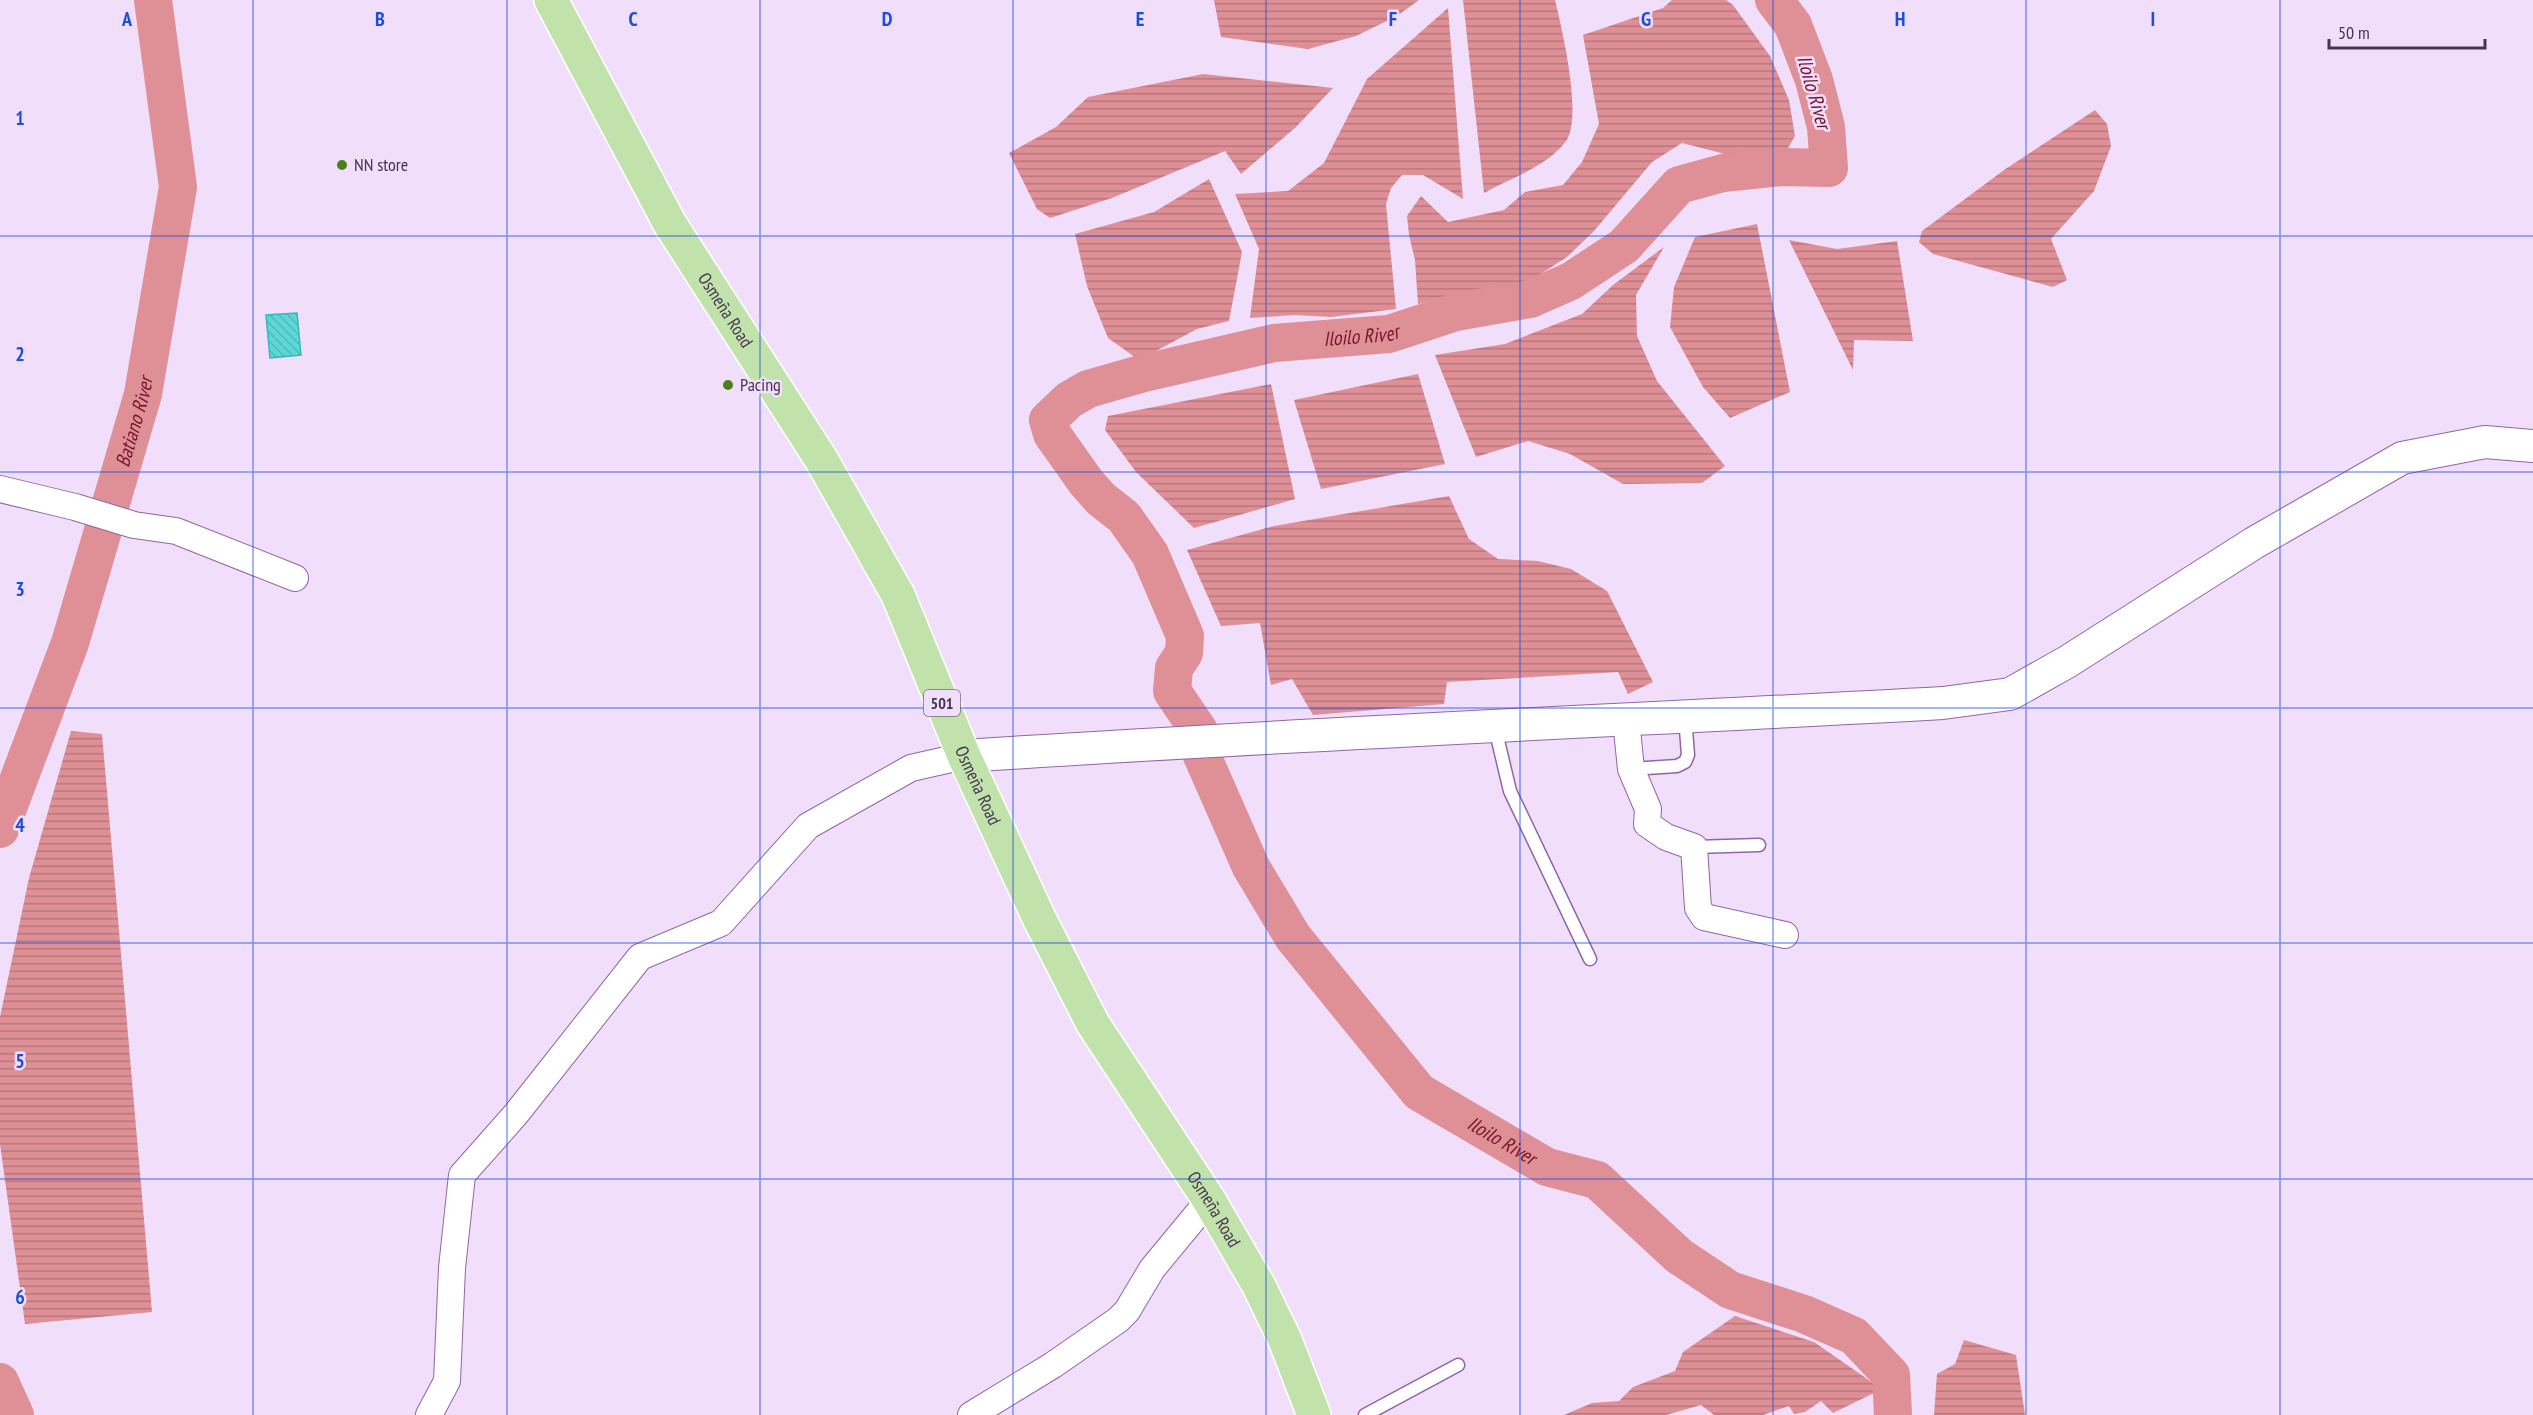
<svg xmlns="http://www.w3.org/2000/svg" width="2533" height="1415" viewBox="0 0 2533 1415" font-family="'PT Sans Narrow',sans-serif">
  <defs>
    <pattern id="water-rules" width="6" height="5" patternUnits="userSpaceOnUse" patternTransform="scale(1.5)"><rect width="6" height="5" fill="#df8f96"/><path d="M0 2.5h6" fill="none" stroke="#b7767d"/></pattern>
    <pattern id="building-back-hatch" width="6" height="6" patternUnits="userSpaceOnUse" patternTransform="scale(1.5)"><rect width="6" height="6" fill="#5bd7d5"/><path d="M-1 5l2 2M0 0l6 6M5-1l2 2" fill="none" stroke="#50b9b9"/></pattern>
  </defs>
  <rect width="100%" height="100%" fill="#f1defb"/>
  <path fill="url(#water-rules)" d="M1214,0H1419L1397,16L1356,36L1308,49L1221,37Z
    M1463,0H1555C1562,29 1583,117 1566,141C1548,166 1511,178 1484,193Z
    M1672,0H1726L1733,5L1770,56L1789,100L1795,136L1788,148L1725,154L1682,143L1652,162L1594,231L1567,257L1539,275L1501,291L1472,290L1418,304L1415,260L1409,235L1407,216L1421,196L1448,222L1504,210L1525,192L1563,185L1582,162L1599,124L1583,35L1663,8Z
    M1448,8L1463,199L1423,175H1402L1391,188L1386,204L1396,309L1331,317L1294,315L1250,318L1259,249L1235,194L1288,191L1324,163L1367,79Z
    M1203,74L1333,88L1296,127L1241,174L1225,151L1112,198L1050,218L1037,209L1009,153L1056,127L1088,97Z
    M2095,110L2107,124L2111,146L2094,191L2051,239L2067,280L2053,287L1933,254L1919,242L1922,231L2004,170Z
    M1209,179L1242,252L1229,321L1197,329L1139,360L1108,338L1087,286L1075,234L1154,212Z
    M1757,224L1790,392L1730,418L1703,387L1670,327L1674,287L1695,237Z
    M1789,240L1837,249L1897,241L1913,341L1854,340L1853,370Z
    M1664,247L1636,295L1637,336L1657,381L1725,466L1702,483L1623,484L1570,454L1528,441L1476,457L1435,355L1505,344L1582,314L1613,285Z
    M1418,374L1445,464L1321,489L1294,400Z
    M1271,384L1295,499L1194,528L1136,472L1105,430L1108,416Z
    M1449,496L1469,539L1498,559L1538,561L1571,569L1607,591L1653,682L1628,694L1618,672L1447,682L1444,704L1313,715L1292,679L1271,685L1260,623L1221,626L1187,550L1274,526Z
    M71,731L102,734L152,1312L25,1324L0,1144V1017L29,878Z
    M1735,1316L1814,1342L1873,1383L1874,1393L1833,1413L1821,1401L1805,1412L1794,1414L1789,1406L1763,1415H1714L1701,1405L1666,1415H1564L1592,1403L1619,1401L1633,1387L1675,1371L1683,1352Z
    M1964,1340L2016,1355L2025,1415H1934L1937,1374L1955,1364Z"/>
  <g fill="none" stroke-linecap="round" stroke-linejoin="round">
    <g stroke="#df8f96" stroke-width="38">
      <path id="s1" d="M1199,731L1172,691L1174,668L1184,653L1185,636L1150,554L1124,517L1101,499L1086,482L1052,434L1048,420L1069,400L1088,389L1144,373L1274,343L1389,334L1456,312L1530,299L1571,281L1624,246L1679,185L1723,173L1782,167L1829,168L1826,127L1814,80L1793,25L1774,0"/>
      <path id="s2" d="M1200,751L1251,867L1293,937L1419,1092L1547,1167L1597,1180L1679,1256L1730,1290L1804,1314L1854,1336L1891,1375L1893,1415"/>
      <path id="s3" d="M0,829L70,643L143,394L178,187L153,0"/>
      <path d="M0,1382L15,1415"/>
    </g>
  </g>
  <path fill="url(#building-back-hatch)" stroke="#35b8b7" stroke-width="1.5" d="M297,313L301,355L270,358L266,315Z"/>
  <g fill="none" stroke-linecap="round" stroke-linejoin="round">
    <g stroke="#9265a7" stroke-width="15">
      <path id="service" d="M1495,728L1510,791L1590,959
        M1631,769L1677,766L1685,762L1688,755L1685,717
        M1694,847L1759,845
        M1365,1415L1458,1365"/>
    </g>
    <g stroke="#9265a7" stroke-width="28">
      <path id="minor" d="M0,489L75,507L134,525L176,531L295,578
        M1626,720L1631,769L1648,809L1647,824L1666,837L1694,847L1698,908L1704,917L1785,935
        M429,1415L447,1381L452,1268L462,1175L516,1114L640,957L721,923L808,826L911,768L964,756
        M971,1415L1053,1365L1118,1320L1127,1311L1152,1269L1209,1200"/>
    </g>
    <g stroke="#9265a7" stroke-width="34">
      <path id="tertiary" d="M964,756C1290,734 1617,721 1943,703L2010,694L2067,662L2254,543L2402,458L2485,442L2533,446"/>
    </g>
    <g stroke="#fff" stroke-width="36">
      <g id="primary">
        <path id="s4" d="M551,0L670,224L821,459L898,595L964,756L1039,918L1093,1024L1209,1200L1259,1286L1285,1340L1314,1415"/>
      </g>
    </g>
    <use href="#service" stroke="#fff" stroke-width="12"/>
    <use href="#minor" stroke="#fff" stroke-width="26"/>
    <use href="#tertiary" stroke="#fff" stroke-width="32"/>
    <use href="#primary" stroke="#c1e3ab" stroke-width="33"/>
  </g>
  <path fill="none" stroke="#1d4ed8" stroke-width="1.5" stroke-opacity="0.55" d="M253,0V1415M507,0V1415M760,0V1415M1013,0V1415M1266,0V1415M1520,0V1415M1773,0V1415M2026,0V1415M2280,0V1415M0,236H2533M0,472H2533M0,708H2533M0,943H2533M0,1179H2533"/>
  <g fill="#498017" stroke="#f1defb" stroke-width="2">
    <circle cx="342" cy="165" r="6"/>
    <circle cx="728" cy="385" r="6"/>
  </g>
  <g text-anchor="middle" stroke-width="5" stroke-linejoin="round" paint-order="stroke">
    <rect fill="#f1defb" stroke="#7a6784" stroke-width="1.5" x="924" y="690" width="36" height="26" rx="4.5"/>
    <g font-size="16" font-weight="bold" fill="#473451">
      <text x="942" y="709">501</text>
    </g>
    <g font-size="18" fill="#473451" stroke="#f1defb" text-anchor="start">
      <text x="354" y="171">NN store</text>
      <text x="740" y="391">Pacing</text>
    </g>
    <g font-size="18" fill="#473451" stroke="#f1defb">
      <text dy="6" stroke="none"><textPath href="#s4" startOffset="356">Osmeña Road</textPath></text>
      <text dy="6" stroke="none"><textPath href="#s4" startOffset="896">Osmeña Road</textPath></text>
      <text dy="6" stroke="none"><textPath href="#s4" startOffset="1382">Osmeña Road</textPath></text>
    </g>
    <g font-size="20" font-style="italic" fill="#75172c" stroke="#f1defb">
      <text transform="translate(1814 92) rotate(74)" y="7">Iloilo River</text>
      <text dy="7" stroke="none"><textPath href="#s1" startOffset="696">Iloilo River</textPath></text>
      <text dy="7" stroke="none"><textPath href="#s3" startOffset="429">Batiano River</textPath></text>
      <text dy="7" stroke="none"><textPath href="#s2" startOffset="504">Iloilo River</textPath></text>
    </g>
  </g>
  <g font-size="20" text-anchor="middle" font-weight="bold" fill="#1d4ed8" stroke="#f1defb" stroke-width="5" stroke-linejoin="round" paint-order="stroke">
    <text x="127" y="26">A</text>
    <text x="380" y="26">B</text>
    <text x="633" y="26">C</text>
    <text x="887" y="26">D</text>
    <text x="1140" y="26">E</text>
    <text x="1393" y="26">F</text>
    <text x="1646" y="26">G</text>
    <text x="1900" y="26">H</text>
    <text x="2153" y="26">I</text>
    <text x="20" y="125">1</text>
    <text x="20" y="361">2</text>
    <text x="20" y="596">3</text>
    <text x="20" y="832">4</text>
    <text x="20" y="1068">5</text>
    <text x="20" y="1304">6</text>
  </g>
  <path d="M2329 39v9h156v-9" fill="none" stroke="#473451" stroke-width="3"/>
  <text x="2338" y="39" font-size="18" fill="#473451" stroke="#f1defb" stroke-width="4.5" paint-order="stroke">50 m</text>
</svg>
